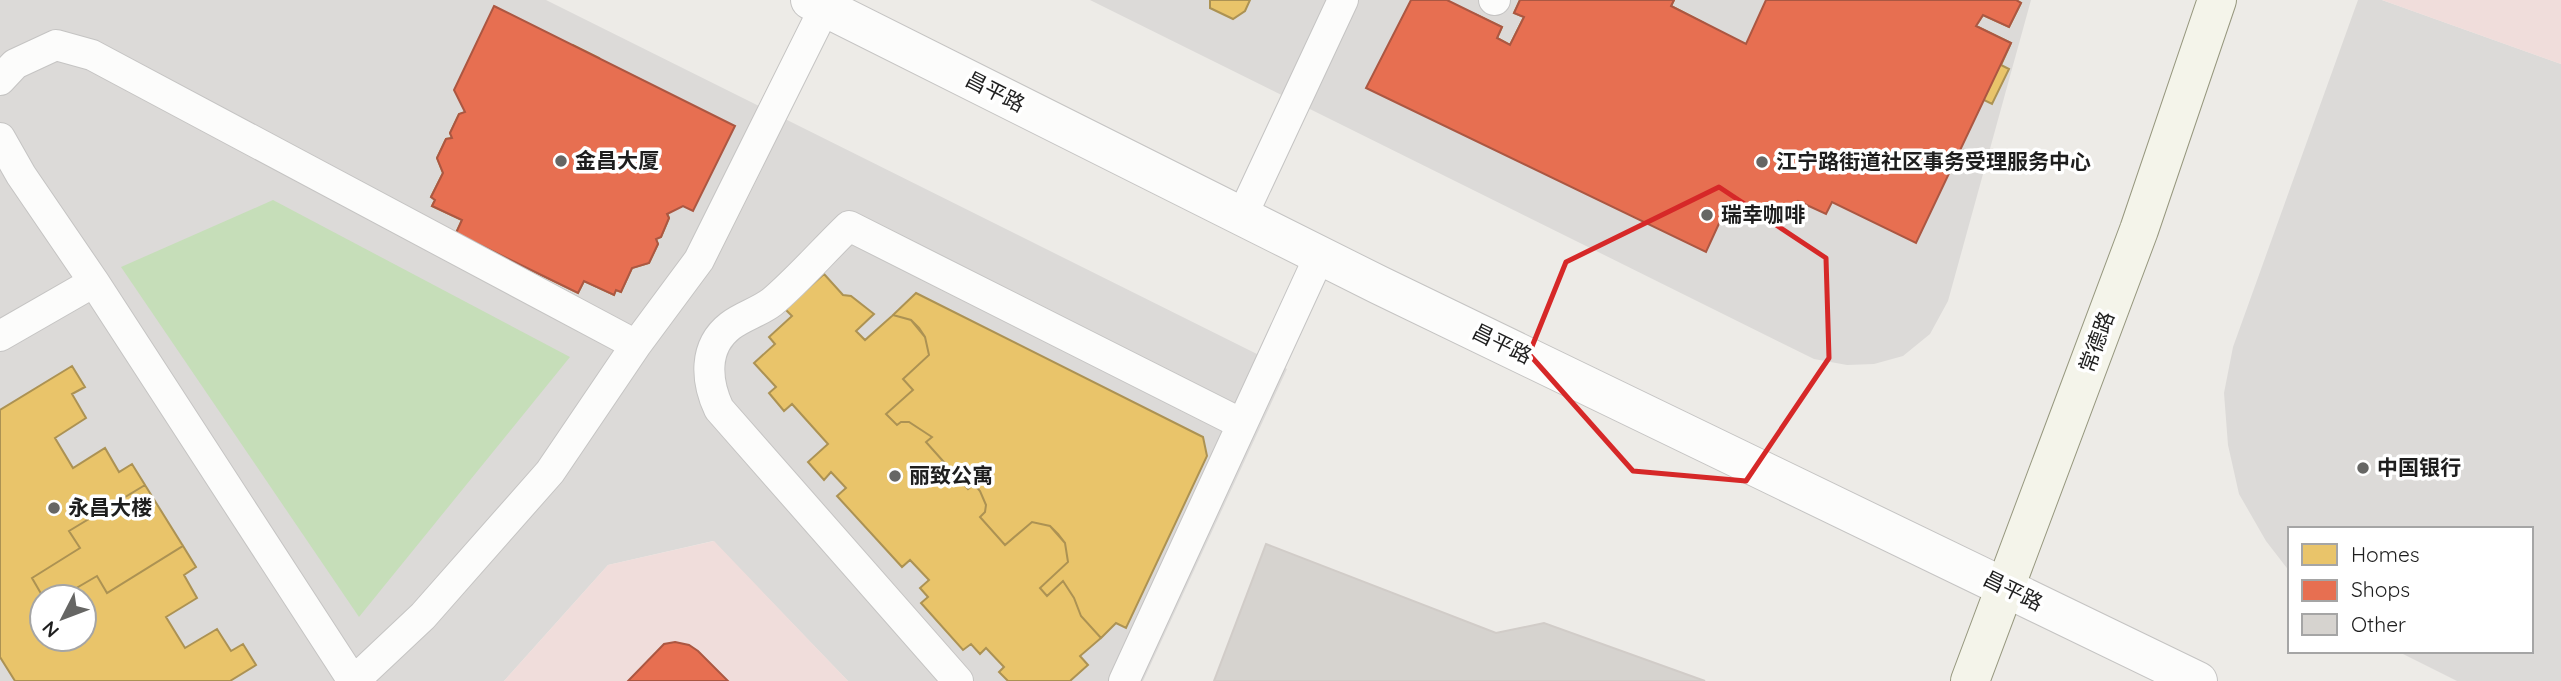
<svg xmlns="http://www.w3.org/2000/svg" width="2561" height="681" viewBox="0 0 2561 681" font-family="Quicksand,'Noto Sans SC',sans-serif">
  <rect width="100%" height="100%" fill="#edebe7"/>
  <path fill="#dcdad8" fill-rule="evenodd" d="M0,0H546L1287,369L1143,681H848L713,541L608,565L504,681H0ZM42,597H84V639H42Z
    M1090,0H2031L1948,301L1930,334L1903,356L1874,364L1847,365L1814,359Z
    M2358,0H2382L2561,64V681H2457L2397,651H2531V529H2290V572L2266,541L2239,494L2228,445L2224,393L2233,347Z"/>
  <path fill="#f0dddb" d="M2382,0H2561V64Z
    M714,541L848,681H504L608,565Z"/>
  <path fill="#c6deb9" d="M273,200L570,357L359,617L121,267Z"/>
  <path fill="#e9c46a" stroke="#ac9253" stroke-width="2" d="M1210,0H1250L1245,11L1233,19L1210,8Z
    M1520,0H1608L1606,3L1622,11L1627,0H1674L1671,6L1704,23L1672,90L1662,86L1649,113L1662,119L1667,108L1696,122L1678,157L1687,161L1673,191L1560,136L1573,109L1558,101L1545,129L1434,74L1449,44L1457,49L1475,14L1502,27L1497,38L1510,45L1524,17L1514,13Z
    M1780,0H2016L2021,3L2009,27L1983,15L1976,26L2011,43L2001,65L2009,69L1992,104L1890,54L1907,19L1892,12L1876,46Z
    M517,27L543,40L545,36L571,49L573,45L599,58L575,106L606,122L629,74L655,87L653,90L679,103L678,106L703,119L672,184L632,164L629,170L619,174L661,195L669,218L661,237L656,239L658,244L649,263L632,268L621,292L616,290L614,295L584,281L578,293L529,269L543,242L518,230L505,257L456,233L462,220L432,206L435,200L431,197L443,173L437,158L446,139L452,138L450,133L459,114L483,107L525,128L523,116L525,111L486,91Z
    M824,274L843,295L851,296L874,314L856,331L865,340L893,315L911,320L925,337L929,355L903,379L913,390L886,414L897,425L901,422H909L932,437L926,442L968,489L974,484L980,491L986,505L985,512L980,517L1005,545L1032,522L1050,526L1065,543L1068,562L1040,588L1047,596L1063,581L1074,598L1081,616L1101,638L1080,656L1088,665L1070,681H1008L999,672L1004,667L986,648L980,654L971,644L963,650L921,603L928,597L920,588L929,580L910,560L902,567L837,496L846,488L831,472L824,480L808,462L828,444L792,404L784,411L769,393L776,387L754,363L775,344L769,337L792,316L785,309Z
    M916,293L1203,437L1207,456L1126,628L1116,623L1101,638L1081,616L1074,598L1063,581L1047,596L1040,588L1068,562L1065,543L1058,534L1050,526L1032,522L1005,545L980,517L985,512L986,505L980,491L974,484L968,489L926,442L932,437L909,422H901L897,425L886,414L913,390L903,379L929,355L925,337L919,328L911,320L893,315Z
    M72,366L85,387L72,394L86,418L55,438L73,468L105,448L119,472L132,464L145,485L69,531L80,548L32,578L43,597L42,639H84V597H61L97,576L107,593L183,546L196,567L184,575L197,598L166,617L185,648L217,629L231,651L243,644L256,665L230,681H15L0,657V410Z
    M145,485L183,546L107,593L97,576L61,597H43L32,578L80,548L69,531Z"/>
  <path fill="#e76f51" stroke="#ab5742" stroke-width="2" d="M1411,0H1447L1502,27L1497,38L1510,45L1524,17L1514,13L1520,0H1674L1671,6L1746,44L1766,0H2016L2021,3L2009,27L1983,15L1976,26L2011,43L1916,243L1832,202L1826,214L1798,201L1780,214L1763,221L1743,222L1722,217L1706,252L1366,88Z
    M494,6L735,126L693,211L683,206L667,214L669,218L661,237L656,239L658,244L649,263L632,268L621,292L616,290L614,295L584,281L578,293L529,269L456,233L462,220L432,206L435,200L431,197L443,173L437,158L446,139L452,138L450,133L459,114L465,112L454,90Z
    M675,642L689,645L698,651L728,681H628L664,644Z"/>
  <path fill="#d6d3cf" stroke="#d1ccc8" stroke-width="2" d="M1266,544L1496,633L1544,623L1705,681H1214Z"/>
  <g fill="none" stroke-linecap="round" stroke-linejoin="round">
    <g stroke="#c5c4c3" stroke-width="32">
      <path id="service" d="M1494,0H1495
        M0,80L15,64L56,45L92,55L636,345
        M0,138L21,175L94,282L353,681
        M1242,216L1343,0
        M0,336L94,282
        M354,681L423,616L550,472L636,345L699,260L825,7
        M958,681L719,409C706,381 703,347 730,326C743,316 759,312 772,302C799,279 823,251 849,226L1242,424
        M1124,681L1320,255"/>
    </g>
    <g stroke="#c5c4c3" stroke-width="40">
      <path id="tertiary" d="M810,0L1379,285L2198,681"/>
    </g>
    <g stroke="#96977e" stroke-width="40">
      <path id="secondary" d="M1970,681L2139,230L2217,0"/>
    </g>
    <use href="#service" stroke="#fcfcfb" stroke-width="30"/>
    <use href="#tertiary" stroke="#fcfcfb" stroke-width="38"/>
    <use href="#secondary" stroke="#f4f4ea" stroke-width="38"/>
  </g>
  <path fill="none" stroke="#d62828" stroke-width="5" stroke-linejoin="round" d="M1719,187L1826,258L1829,358L1746,481L1633,471L1529,354L1566,262Z"/>
  <g fill="#666664" stroke="#fff" stroke-width="2.5">
    <circle cx="561" cy="161" r="7"/>
    <circle cx="1762" cy="162" r="7"/>
    <circle cx="1707" cy="215" r="7"/>
    <circle cx="2363" cy="468" r="7"/>
    <circle cx="895" cy="476" r="7"/>
    <circle cx="54" cy="508" r="7"/>
  </g>
  <g text-anchor="middle" stroke-width="7" stroke-linejoin="round" paint-order="stroke">
    <g font-size="21" fill="#1e1e1e" stroke="#fff">
      <text transform="translate(995 92) rotate(27)" y="7">昌平路</text>
      <text transform="translate(2097 342) rotate(-70)" y="7">常德路</text>
      <text transform="translate(1502 344) rotate(26)" y="7">昌平路</text>
      <text transform="translate(2013 591) rotate(26)" y="7">昌平路</text>
    </g>
    <g font-size="21" font-weight="bold" fill="#1e1e1e" stroke="#fff" text-anchor="start">
      <text x="575" y="168">金昌大厦</text>
      <text x="1776" y="169">江宁路街道社区事务受理服务中心</text>
      <text x="1721" y="222">瑞幸咖啡</text>
      <text x="2377" y="475">中国银行</text>
      <text x="909" y="483">丽致公寓</text>
      <text x="68" y="515">永昌大楼</text>
    </g>
  </g>
  <rect x="2288" y="527" width="245" height="126" fill="#ffffff" stroke="#a5a5a5" stroke-width="2"/>
  <rect x="2302" y="544" width="35" height="21" fill="#e9c46a" stroke="#a5a5a5" stroke-width="2"/>
  <text x="2351" y="562" font-size="21" fill="#1e1e1e">Homes</text>
  <rect x="2302" y="580" width="35" height="21" fill="#e76f51" stroke="#a5a5a5" stroke-width="2"/>
  <text x="2351" y="597" font-size="21" fill="#1e1e1e">Shops</text>
  <rect x="2302" y="614" width="35" height="21" fill="#d6d3cf" stroke="#a5a5a5" stroke-width="2"/>
  <text x="2351" y="632" font-size="21" fill="#1e1e1e">Other</text>
  <g transform="translate(63 618) rotate(228)"><circle r="33" fill="#ffffff" stroke="#a5a5a5" stroke-width="2"/>
  <path d="M0-5L12 26L0 18L-12 26Z" fill="#666664"/>
  <text y="-10" font-size="19" font-weight="bold" text-anchor="middle" fill="#1e1e1e">N</text>
  </g>
</svg>
